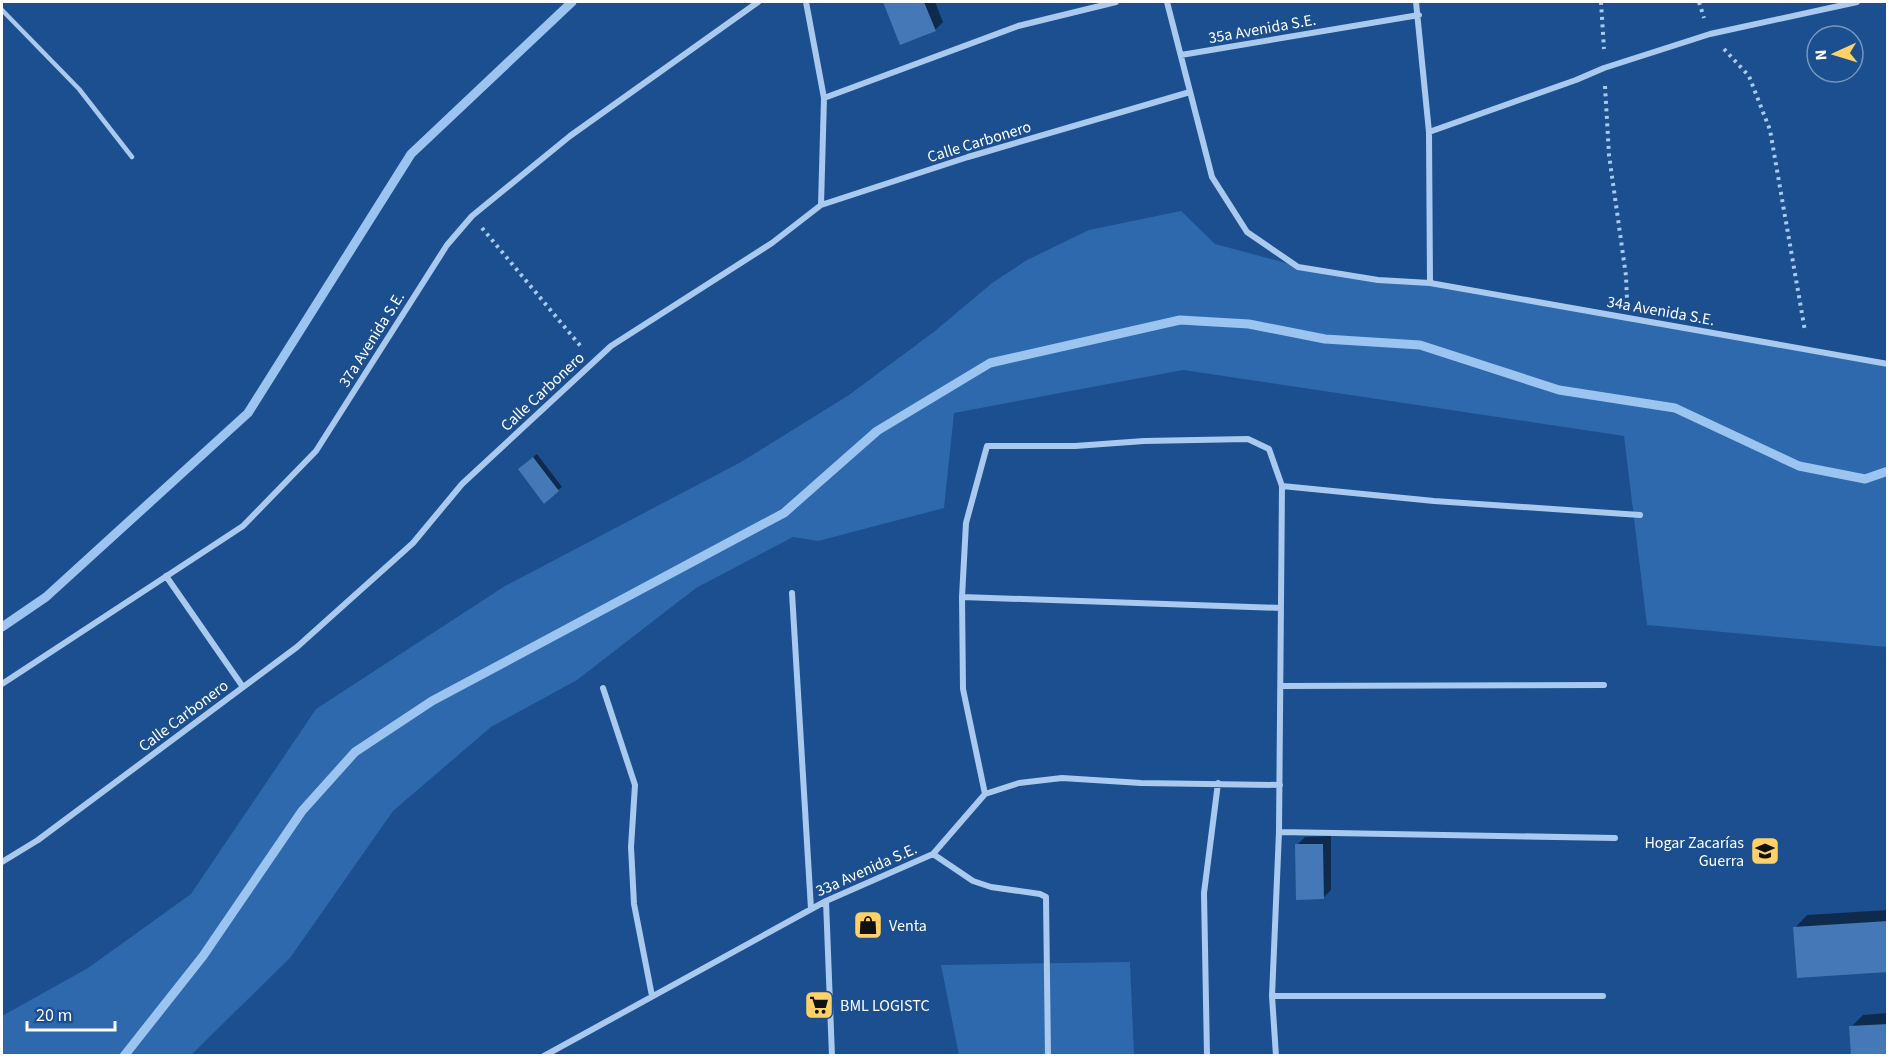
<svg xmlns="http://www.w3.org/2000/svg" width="1889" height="1057" viewBox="0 0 1889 1057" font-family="'Source Sans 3',sans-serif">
  <rect width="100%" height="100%" fill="#1b4f8f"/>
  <path fill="#2e69ad" d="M1181,211L1215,244L1316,271L1430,283L1887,364V647L1647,625L1624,436L1183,370L954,413L944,508L818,541L793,537L696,588L577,680L491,727L393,811L290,958L191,1055H2V1016L88,968L191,894L316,709L505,586L741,462L849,395L935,331L992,283L1027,260L1089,230Z
    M1130,962L1134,1055H959L941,965Z"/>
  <path fill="#0007" d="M885,2H935L943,22L935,30L901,43Z
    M537,454L562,487L558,490L523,465Z
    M1331,836V890L1323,898L1297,845L1305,837Z
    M1888,910V970L1795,928L1807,915Z
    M1888,1013V1056L1851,1027L1863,1015Z"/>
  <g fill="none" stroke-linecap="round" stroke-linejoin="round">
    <path stroke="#9cc4f0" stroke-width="9" d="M2,627L46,597L248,413L411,154L572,2
      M124,1056L203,956L302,811L355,752L432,701L784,513L877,431L990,363L1180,320L1249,324L1325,339L1420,345L1559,390L1675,408L1799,466L1865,479L1888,471"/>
  </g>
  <path fill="#4478b7" d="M883,2H924L936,31L900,45Z
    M533,457L559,491L544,504L518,469Z
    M1295,844H1323L1324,899L1296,900Z
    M1888,921V972L1797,978L1793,927Z
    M1888,1024V1056H1851L1849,1026Z"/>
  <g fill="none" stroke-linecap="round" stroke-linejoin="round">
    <path stroke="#a9c9ee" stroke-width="4" stroke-dasharray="3 4.5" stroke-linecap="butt" d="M1601,2L1604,49
      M1699,2L1704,18
      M1724,49L1749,76L1770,130L1805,331
      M1605,86L1609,155L1626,276L1627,300
      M482,228L583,349"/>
    <path stroke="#a9c9ee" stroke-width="4.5" d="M2,10L79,89L132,157"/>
    <path stroke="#a9c9ee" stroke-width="6" d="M806,2L824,98L821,205
      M1167,2L1212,177L1247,232L1298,267L1378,280L1430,283L1888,364
      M1416,2L1429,132L1430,283
      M1181,55L1419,15
      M824,98L1018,26L1116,2
      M1429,132L1576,80L1604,68L1710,34L1857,2
      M1282,486L1434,501L1640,515
      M166,576L243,687
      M792,593L811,909
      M962,597L1281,608
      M2,684L243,526L316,451L447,245L472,216L570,136L758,2
      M1281,686L1604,685
      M603,688L635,785L631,847L634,904L652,996
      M985,794L963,689L962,597L966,523L987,446H1075L1144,441L1248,439L1269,449L1282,486L1279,832L1272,996L1276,1056
      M1279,832L1615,838
      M933,854L973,881L991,887L1040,894L1046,897L1048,1056
      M2,862L38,840L297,647L413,543L462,484L611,346L772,243L821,205L968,157L1190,92
      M826,901L832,1056
      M1272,996H1603
      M544,1056L826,901L933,854L985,794L1019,783L1062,778L1141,783L1280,785
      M1207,1056L1204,893L1218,783"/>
  </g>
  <defs>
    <g id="school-square" transform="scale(1.5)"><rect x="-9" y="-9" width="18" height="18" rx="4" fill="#ffd166" stroke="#1b4f8f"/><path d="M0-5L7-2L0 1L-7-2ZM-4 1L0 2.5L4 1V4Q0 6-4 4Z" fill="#111"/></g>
    <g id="shop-square" transform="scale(1.5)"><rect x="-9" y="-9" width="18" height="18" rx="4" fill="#ffd166" stroke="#1b4f8f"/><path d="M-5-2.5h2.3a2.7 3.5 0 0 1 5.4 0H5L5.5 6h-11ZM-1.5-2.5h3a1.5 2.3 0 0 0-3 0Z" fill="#111"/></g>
    <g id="supermarket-square" transform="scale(1.5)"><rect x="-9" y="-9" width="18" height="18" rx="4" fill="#ffd166" stroke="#1b4f8f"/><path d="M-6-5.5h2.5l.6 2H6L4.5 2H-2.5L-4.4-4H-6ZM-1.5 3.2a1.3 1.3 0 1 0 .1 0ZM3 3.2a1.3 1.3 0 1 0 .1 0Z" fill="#111"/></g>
  </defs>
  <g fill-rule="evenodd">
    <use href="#school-square" x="1765" y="851"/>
    <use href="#shop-square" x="868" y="925"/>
    <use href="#supermarket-square" x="819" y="1005"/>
  </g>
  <g text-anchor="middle" stroke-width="4.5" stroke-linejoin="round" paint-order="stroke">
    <g font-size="16" fill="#fff" stroke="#1b4f8f">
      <text transform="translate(1262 28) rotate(-10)" y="6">35a Avenida S.E.</text>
      <text transform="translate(979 141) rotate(-17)" y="6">Calle Carbonero</text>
      <text transform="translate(1661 310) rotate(10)" y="6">34a Avenida S.E.</text>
      <text transform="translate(371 339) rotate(-58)" y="6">37a Avenida S.E.</text>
      <text transform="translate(542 391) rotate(-43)" y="6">Calle Carbonero</text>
      <text transform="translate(183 715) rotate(-37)" y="6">Calle Carbonero</text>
      <text transform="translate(866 869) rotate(-24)" y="6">33a Avenida S.E.</text>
    </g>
    <g font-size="16" fill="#fff" stroke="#1b4f8f" text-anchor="start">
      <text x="1744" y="848" text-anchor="end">Hogar Zacarías<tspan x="1744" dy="18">Guerra</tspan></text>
      <text x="889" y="931">Venta</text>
      <text x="840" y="1011">BML LOGISTC</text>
    </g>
  </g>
  <rect width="1889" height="1057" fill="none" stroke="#ffffff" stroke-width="6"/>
  <g transform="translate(1835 54) rotate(266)"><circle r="28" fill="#1b4f8f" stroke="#7695bc" stroke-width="1.5"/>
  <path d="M0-4.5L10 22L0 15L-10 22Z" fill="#ffd166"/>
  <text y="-9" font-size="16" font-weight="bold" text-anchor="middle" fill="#ffffff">N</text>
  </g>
  <path d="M27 1021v9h88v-9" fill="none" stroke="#ffffff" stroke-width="3"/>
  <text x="36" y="1021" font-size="18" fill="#ffffff" stroke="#1b4f8f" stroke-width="4.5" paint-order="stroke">20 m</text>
</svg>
